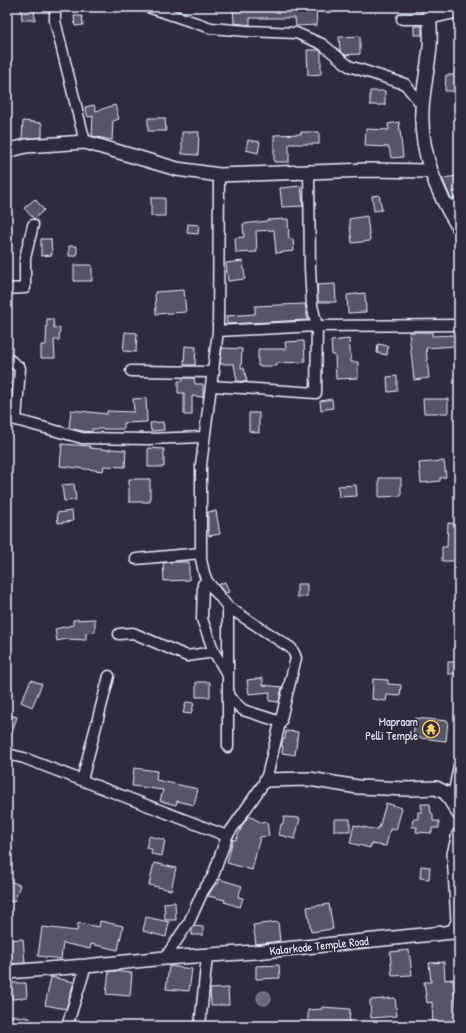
<svg xmlns="http://www.w3.org/2000/svg" width="466" height="1033" viewBox="0 0 466 1033" font-family="'Patrick Hand',sans-serif">
  <rect width="100%" height="100%" fill="#2f2a3d"/>
  <filter id="ink" filterUnits="userSpaceOnUse"><feTurbulence type="fractalNoise" baseFrequency=".025" numOctaves="2"/><feDisplacementMap in="SourceGraphic" scale="8" xChannelSelector="R" yChannelSelector="G"/><feConvolveMatrix kernelMatrix="1 2 1 2 8 2 1 2 1" color-interpolation-filters="sRGB"/></filter>
  <g filter="url(#ink)">
    <path fill="#696978" stroke="#9c9fab" d="M257 998a7 7 0 1 1 14 0a7 7 0 1 1-14 0Z"/>
    <path fill="#575565" stroke="#e8f1f8" d="M21,7H34L35,20H22Z
      M233,7H281V10L316,8L317,25L296,26L295,18H250V25L234,23Z
      M74,16H82L83,25L75,26Z
      M414,26H422V35H414Z
      M360,36V54L345,55L340,50L339,37Z
      M307,50H319L321,51V74L308,75Z
      M446,75H459V91H445Z
      M370,91H385V105H370Z
      M94,105L96,111L115,105L119,119L113,121L112,140L92,136L93,116L88,117L85,107Z
      M148,118H165L166,131H148Z
      M23,121L42,123V137L22,139Z
      M399,122L403,157L391,158L389,147L365,146L366,129L389,130L388,124Z
      M182,132H199L198,155L182,154Z
      M301,132H319V144H289V162H274V135L301,134Z
      M248,140L260,142L258,153L246,150Z
      M459,176V191L452,192L454,197L451,199L442,178Z
      M301,186L303,206L282,207L280,188Z
      M379,195L382,210L374,211L372,196Z
      M151,198H165V216H151Z
      M35,199L44,210L34,219L24,208Z
      M367,216L370,241L352,243L349,219Z
      M288,219L289,239H293L294,251L276,253L274,230L256,231L257,252L236,253L235,238L244,237L243,224L267,221V220Z
      M188,224L199,225L198,234L187,233Z
      M41,239H51L52,255L41,256Z
      M69,246H77V256H69Z
      M243,261L245,279L228,281L226,263Z
      M74,265H92V281H74Z
      M335,284L336,302H318L317,285Z
      M184,290L186,312L156,314L155,292Z
      M365,293L366,312L348,313L347,295Z
      M305,304L308,320L227,324L226,316L255,314V306Z
      M47,319H53L54,328H60L59,340H54L55,358H41V345H46Z
      M125,332L137,333L136,352L123,351Z
      M409,332H432V336L456,335V346L426,348L429,378L414,380Z
      M349,339L351,362H358V378L336,379L335,355H332L331,341Z
      M304,341L305,362L277,363V366H258V349H286L285,342Z
      M378,344L388,346L387,355L377,353Z
      M185,346L196,347L195,365H184Z
      M222,348L242,349L241,368H244L247,382L237,381L234,364H220Z
      M397,376V391L388,392L387,377Z
      M183,378H194L195,384H203V397L192,396V415H184V393H178V381H183Z
      M146,398L147,422L124,423V429H92V432L82,431L69,428L71,410L107,414V411L134,412L133,399Z
      M332,399L333,408L321,410L320,401Z
      M423,399H448V413H424Z
      M249,413H259V433L249,431Z
      M163,422L164,430L151,431L150,423Z
      M62,444L90,446V448L110,450V449L126,450L125,467L104,466L103,471L60,466Z
      M148,448L164,449V467H148Z
      M444,461L446,477L440,478V481L421,483L419,463Z
      M379,478H401V496L379,497Z
      M129,479H150V502H129Z
      M74,484L76,500L64,501L62,485Z
      M356,485L357,496L339,497L338,486Z
      M72,511L73,521L58,523L57,513Z
      M216,511L220,534L209,536L208,527V512Z
      M448,523L459,524V561H442V547H447Z
      M172,562H189V580L164,581L163,563Z
      M225,582L229,592L225,593L218,585Z
      M297,584H307V597H297Z
      M95,619V632L86,633V640L67,639L57,641L55,629L73,625V620Z
      M448,662H459V674H448Z
      M263,678V685L282,687L279,702L269,701L270,692L249,694L247,680Z
      M373,679L388,680V684L401,685L400,696L387,695L386,701L372,699Z
      M31,680L42,684L32,707L21,702Z
      M196,682H210V697H196Z
      M186,702L194,703L191,714L183,713Z
      M7,714L17,717L9,742L7,741Z
      M415,718L448,721L446,741L413,737Z
      M286,731L298,732L295,755L282,753L283,746H281L283,739H285Z
      M134,768L157,771L156,780L198,789L194,805L177,801L176,805L160,801L163,790L132,786Z
      M386,803L402,808L396,830L390,829L386,846L371,844L370,848L350,843L354,825L377,830V828H379Z
      M421,804H430L431,813L433,814V821H439V828H432V833L416,832L417,827H412L413,819H418V812H422Z
      M249,816L262,823L267,822L269,836L260,837L252,870L227,863L233,839L236,840L243,824Z
      M284,817L300,818L295,839L279,835L281,824H283Z
      M334,819H350V831H334Z
      M149,836L165,840L162,856L151,854L152,849L146,848Z
      M154,863L176,868L171,890L149,885Z
      M421,866L430,867L429,879L420,878Z
      M219,879L242,886L238,897L243,898L240,907L224,902L225,900L208,896L215,884H218Z
      M7,880L20,885L14,902L7,900Z
      M175,902L176,920H165L164,903Z
      M329,904L333,929L311,932L307,907Z
      M146,917L169,922L166,937L143,931Z
      M100,921L123,926L118,950L91,944L90,949L63,943L61,959L38,956L42,927L77,931L78,923L99,927Z
      M278,922L280,941L256,944L253,925Z
      M194,926L203,927V935H192V929Z
      M23,939L25,963L7,964V940Z
      M409,950L412,975L392,976L390,952Z
      M444,962L445,980L453,979L457,1007H459V1026H433L432,1002L427,1003L424,982H431L429,963Z
      M279,965L280,978L256,979V966Z
      M169,966L192,969L189,991L166,989Z
      M112,971L132,973L130,996L106,994L109,972Z
      M51,977L74,982L66,1009L45,1005Z
      M11,983H26L27,998L12,999Z
      M228,988L229,1005H211L210,989Z
      M395,998L397,1016L371,1018L370,1000Z
      M322,1007L350,1009L349,1026H308V1010L322,1009Z
      M12,1015L30,1018L29,1026H10Z"/>
    <g fill="none" stroke-linecap="round" stroke-linejoin="round">
      <g stroke="#e8f1f8" stroke-width="13">
        <path id="minor" d="M55,7V21L85,142
          M148,7L211,28L247,31L296,33L322,44L349,66L405,84L422,105
          M402,19H429L459,12
          M446,208L459,203
          M7,289L25,288V258L33,225
          M218,331L317,326L459,325
          M7,358L20,368L16,420L82,438L147,439L204,437
          M131,371L214,372
          M212,386L316,393L317,326L312,305L310,268L309,172
          M136,559L201,553
          M207,581L203,584L202,619L214,652L227,674
          M228,607V747
          M119,634L133,633L187,656L214,652
          M228,696L243,710L281,722
          M7,754L24,758L227,836
          M82,780L109,676
          M452,802L459,765
          M165,958L189,922L203,891L213,876L227,836L266,780L296,658L294,653L291,648L228,607L207,581L204,573L201,559V465L218,331L219,175
          M67,1026L86,966
          M200,1026L207,956"/>
      </g>
      <g stroke="#e8f1f8" stroke-width="16">
        <path id="major" d="M430,7C429,20 431,34 430,47C428,68 423,89 422,110C420,153 436,192 459,228
          M7,151L26,146L85,142L177,169L219,175L368,170L429,171
          M266,780L309,779L358,787L409,789L436,788L446,793L459,814
          M7,972L86,966L165,958L255,952L453,932L458,922L454,854L459,834"/>
      </g>
      <use href="#minor" stroke="#2f2a3d" stroke-width="10"/>
      <use href="#major" stroke="#2f2a3d" stroke-width="13"/>
    </g>
  </g>
  <defs>
    <g id="temple-ring" transform="scale(0.9)"><circle r="9.5" fill="#2f2a3d" stroke="#ffd166" stroke-width="1.5"/><path d="M0-6L5-2H3V0L6.5 2.5H4V6H1.5V3h-3V6H-4V2.5H-6.5L-3 0V-2H-5Z" fill="#ffd166"/></g>
  </defs>
  <g fill-rule="evenodd">
    <use href="#temple-ring" x="431" y="729"/>
  </g>
  <g text-anchor="middle" stroke-width="3.5" stroke-linejoin="round" paint-order="stroke">
    <g font-size="12" fill="#e8f1f8" stroke="#2f2a3d" text-anchor="end">
      <text x="418" y="726">Mapraam<tspan x="418" dy="14">Pelli Temple</tspan></text>
    </g>
    <g font-size="12" fill="#e8f1f8" stroke="#2f2a3d">
      <text transform="translate(319 946) rotate(-6)" y="4">Kalarkode Temple Road</text>
    </g>
  </g>
  <rect width="466" height="1033" fill="none" stroke="#2f2a3d" stroke-width="24"/>
  <rect x="12" y="12" width="442" height="1009" fill="none" stroke="#e8f1f8" stroke-width="1.5" filter="url(#ink)"/>
</svg>
